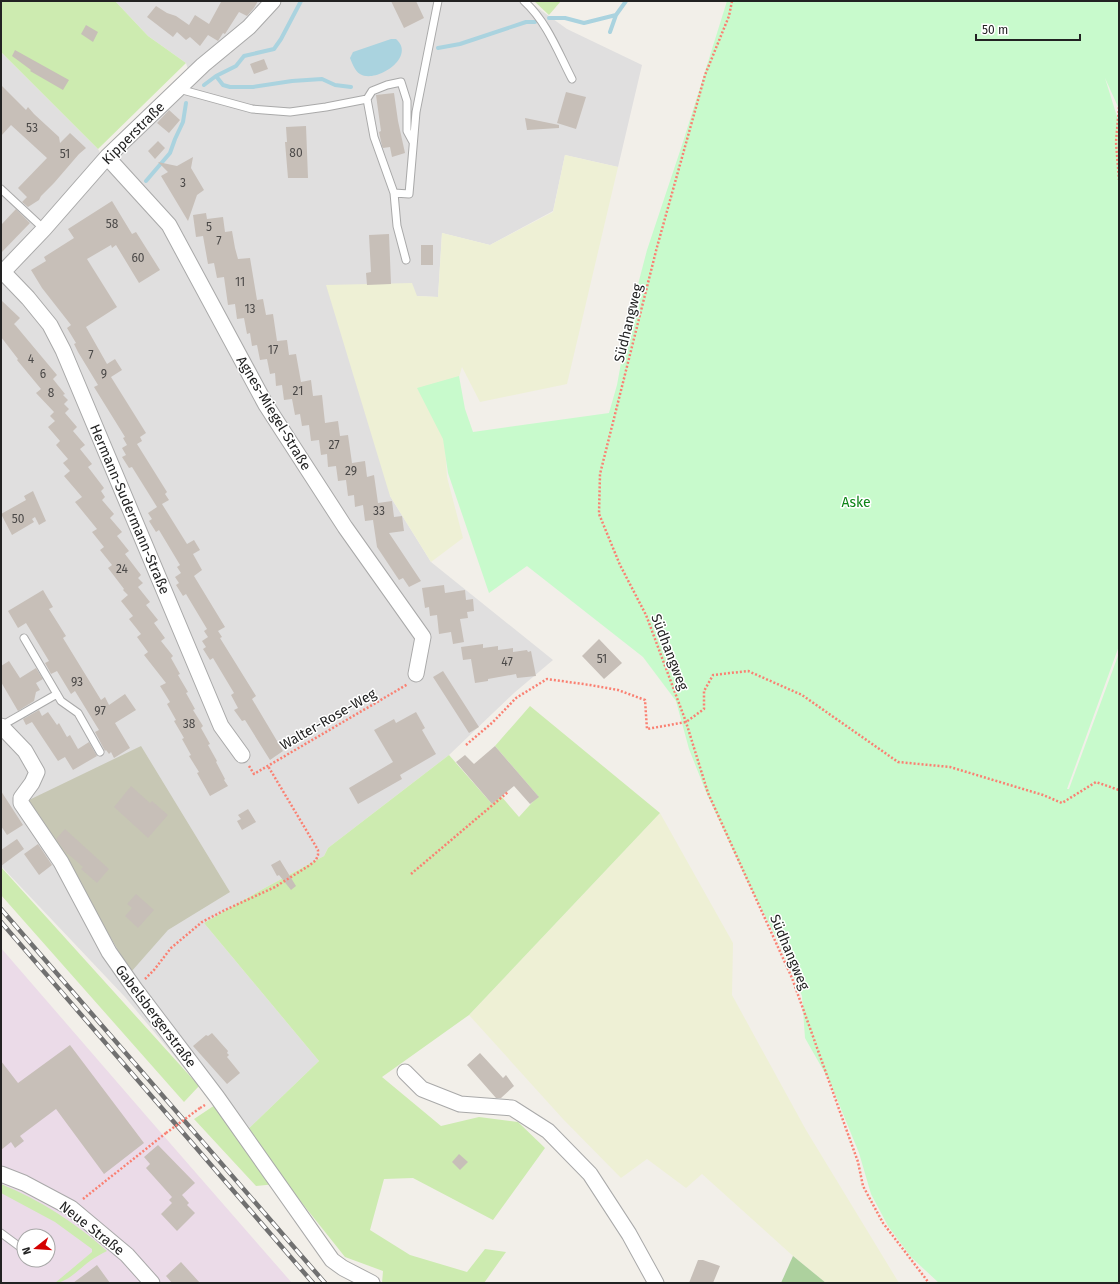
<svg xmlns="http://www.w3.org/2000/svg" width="1120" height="1284" viewBox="0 0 1120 1284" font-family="'Fira Sans',sans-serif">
  <rect width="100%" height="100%" fill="#f2efe9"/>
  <path fill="#e0dfdf" d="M115,1H528L567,29L642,65L618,167L565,155L553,211L490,245L442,233L438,297L417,296L390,496L431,562L553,660L514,693L449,755L328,848L324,856L261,890L204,923L319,1061L241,1136L125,997L1,866V52L98,149L106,164L137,140L192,82L186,63L148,36Z"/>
  <path fill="#ebdbe8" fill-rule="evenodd" d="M1,948L149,1119L292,1283H1ZM24,1236H48V1260H24Z"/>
  <path fill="#c7c7b4" d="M141,746L230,892L168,930L131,972L29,800Z"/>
  <path fill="#eef0d5" d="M565,155L618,167L567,384L480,402L462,367L444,427L447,477L463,538L431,562L390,496L326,285L412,283L417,296L438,297L442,233L490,245L553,212Z
    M660,813L733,943L732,995L806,1130L899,1283H826L793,1256L702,1174L686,1188L647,1159L621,1178L563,1119L469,1015Z"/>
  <path fill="#cdebb0" d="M1,1H115L148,36L186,63L98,149L1,52Z
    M534,1H561L549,15Z
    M530,706L660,813L469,1015L382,1077L441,1126L479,1117L518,1122L545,1148L493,1220L413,1178L384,1179L370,1230L410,1255L467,1272L485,1249L506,1252L484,1283H382L383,1271L345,1257L286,1183L256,1186L194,1119L215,1105L241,1136L319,1061L204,923L261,890L324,856L328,848L449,755L492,804L501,796L519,817L538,796L495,746Z
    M1,867L199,1086L184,1102L1,895Z
    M1,1184C40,1200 76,1223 107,1251C101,1254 95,1257 90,1261C81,1267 67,1283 55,1283L92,1252V1249L55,1222L1,1193Z"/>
  <path fill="#add19e" d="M793,1256L826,1283H781Z"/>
  <path fill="#c8facc" d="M727,1H1119V109L1105,78L1119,123V646L1067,789H1069L1119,653V1283H939L911,1257L888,1226L871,1194L859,1153L830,1082L805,1038L802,996L778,941L746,879L706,792L689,749L676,701L643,657L527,566L489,593L448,473L443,439L417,388L459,376L465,409L473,432L609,413L617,385L629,319L647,250L683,142Z"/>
  <path fill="#aad3df" d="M391,39H396C417,57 376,84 360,74C355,71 352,63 350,58L353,52Z"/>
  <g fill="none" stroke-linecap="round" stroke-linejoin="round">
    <path stroke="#aad3df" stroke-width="4" d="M549,18H565L584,23L616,15L626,1
      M610,32L616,15
      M438,48L460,44L526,22H535
      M216,76L223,85L230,87H253L292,81L322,79L335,85L351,87
      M204,85L216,76L236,66L244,56L274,49L281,39L301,1
      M146,181L170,153L175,139L183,122L186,103"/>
  </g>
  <path fill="#c7bfb8" d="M219,1H258L254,8L247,16L239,12L225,34L223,33L218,41L208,35L200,46L190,37L186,40L177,32L173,37L147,17L156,6L167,13L176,16L189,25L195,15L209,24L221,2Z
    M391,1H416L424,18L404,28Z
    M86,25L98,32L93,42L81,34Z
    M15,50L69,80L63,90L30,71L31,70L12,56Z
    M264,59L268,69L254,74L250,64Z
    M1,85L26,110L28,107L34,114L59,137L60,143L70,133L86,148L79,154L54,183L41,196L39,200L28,207L22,202L27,197L18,188L47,158L11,125L1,136Z
    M566,92L586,97L576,129L557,123Z
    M394,93L398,121L405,153L392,157L390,147L383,148L382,146L379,132L381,131L376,95Z
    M169,110L180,120L169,133L157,123Z
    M525,118L559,125V128L527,130Z
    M306,126L308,178H288L285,142H287L286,127Z
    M158,141L165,148L155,159L148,151Z
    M193,157L191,168L204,190L197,195L188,221L161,176L168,172L158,162L177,166Z
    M112,201L132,234L136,232L160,270L139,283L116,245L112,248L111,245L87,259L117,307L86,327L107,364L115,359L122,370L111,377L146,433L140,437L142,441L137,444L167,492L165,494L169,500L162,504L187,544L194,540L200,550L193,554L202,570L194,576L225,627L218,631L222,637L220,638L256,696L252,699L283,751L270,760L245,720L242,721L234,710L238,708L231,695L234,693L213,658L210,660L203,649L206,647L202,641L208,637L204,631L207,629L186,594L183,596L176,585L179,583L175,577L181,573L177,567L180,565L159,530L156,532L149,521L152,519L148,513L157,507L132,467L129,468L122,457L126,455L122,448L127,445L123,438L125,437L94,387L98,385L78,352L74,344L76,343L67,328L71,325L42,288L31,270L46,261L44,257L74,238L68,229Z
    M16,209L30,223L1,253V225Z
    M206,213L207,219L223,217L225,232L232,231L235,248L238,259L250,258L257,300L263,299L266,315L273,314L277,341L287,340L289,355L296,354L301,382L311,380L313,396L322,395L325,423L338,421L340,436L348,435L352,463L365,461L367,477L374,475L378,503L392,501L394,517L402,516L404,531L389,533L421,581L409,587L403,578L399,580L377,547L373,520L365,521L363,505L355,507L354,495L348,496L346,480L338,481L336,466L328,467L327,454L321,455L319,440L311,441L309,425L302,426L300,414L295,415L292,399L284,400L282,385L276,386L275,373L270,374L267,359L260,360L257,345L252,346L250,333L247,334L244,318L237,319L235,304L228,305L224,277L217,278L214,263L208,264L203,236L196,237L193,215Z
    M389,234L391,284L367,285L366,273L371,272L369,235Z
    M421,245H433V265H421Z
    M1,300L20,318L14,324L16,326L57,375L53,379L65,394L63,395L68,400L64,404L69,409L65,413L77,427L73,431L85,445L80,449L92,464L88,467L104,488L101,491L105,497L102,500L114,514L110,518L122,532L117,536L129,551L125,554L141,575L138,578L143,583L138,587L150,602L146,605L158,620L154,623L165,638L161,641L173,656L171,658L180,674L178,675L188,692L186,693L195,709L193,710L203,726L201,728L210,744L208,745L217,761L216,762L225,779L224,780L228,786L210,796L197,773L199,772L189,756L191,755L182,739L184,738L174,721L176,720L167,704L170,702L160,686L166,683L144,655L148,652L137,637L141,634L129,619L133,616L121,601L128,595L123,590L124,589L108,568L112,565L100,550L104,547L92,532L97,529L75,502L82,497L64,476L70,471L63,463L68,459L56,445L60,441L48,427L55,421L50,416L54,412L36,393L41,389L17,360L18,359L1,337Z
    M33,491L46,521L39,525L35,517L32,519L34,522L12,535L1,514L26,500L24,496Z
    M444,585L445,593L465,590L466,600L473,599L474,611L467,612L468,618L460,619L464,642L453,644L451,632L439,634L437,615L430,616L429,607L425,608L422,588Z
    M43,590L53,607L49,609L66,636L63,638L101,700L105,697L109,705L125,694L136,710L115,723L130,748L114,758L111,752L109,754L106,750L105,751L95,732L99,730L75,691L71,694L57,671L51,674L45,663L49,661L26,623L18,628L8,611Z
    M599,639L622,663L604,679L582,656Z
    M483,644V648L498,646V650L513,648V652L527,650L528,652L531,651L536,676L517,678L516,674L488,679V681L475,683L471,659L463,660L461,647Z
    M9,661L20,678L36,668L43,679L36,683L40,690L36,692L34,701L18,711L1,682V666Z
    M443,671L479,727L469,733L433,677Z
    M39,710L42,716L48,712L57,725L59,723L67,737L70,735L78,749L89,742L97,756L73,770L65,757L58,761L32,722L26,725L23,719Z
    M416,712L425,728L422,730L436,754L400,775L402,779L358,804L349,788L393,762L374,730L394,719L396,723Z
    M495,746L539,797L530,804L514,786L492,804L456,762L465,755L474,764Z
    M131,786L150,803L152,801L168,815L148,838L114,807Z
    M1,791L23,825L7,835L1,826Z
    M248,809L256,822L242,830L237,821L241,819L238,815Z
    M65,829L109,869L97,883L81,869L83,867L68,854H67L56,839Z
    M17,839L24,849L1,866V850Z
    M38,844L52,865L39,875L24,854Z
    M280,860L296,886L291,890L279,875L277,876L271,865Z
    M136,894L154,910L138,928L125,916L132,908L127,904Z
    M212,1033L228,1051L227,1053L229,1055L227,1057L240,1073L227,1084L193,1046L206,1035L208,1036Z
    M70,1045L144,1143L104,1174L56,1109L20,1136L24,1141L15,1148L11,1142L1,1150V1061L18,1083Z
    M480,1053L503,1078L506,1075L514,1086L501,1098H496L467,1065Z
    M158,1145L195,1183L182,1195L189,1203L187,1205L195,1213L177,1231L161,1214L172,1203L169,1200L172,1197L146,1168L150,1164L144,1157Z
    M459,1154L468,1162L460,1170L452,1162Z
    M698,1260H703L720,1266L713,1283H689Z
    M181,1262L200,1283H172L166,1276Z
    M97,1265L110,1283H73Z"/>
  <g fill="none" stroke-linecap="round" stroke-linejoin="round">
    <g stroke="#a9a9a9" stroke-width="9">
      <path id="service" d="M524,1C547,22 558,52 572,79
        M179,89L252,109L290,112L326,107L367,99L374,137L394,193L409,194L416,112L438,1
        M367,99L372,91L387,85L401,82L407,101V131L413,142
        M1,189L44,229
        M394,193L397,226L406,260
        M24,638L61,701L78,713L100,752
        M1,726L57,694
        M1,1233L24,1250"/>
    </g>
    <g stroke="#a9a9a9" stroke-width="17">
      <path id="minor" d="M107,157L169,225L266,405L345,527L423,637L416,674
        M3,272L28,298L50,325L63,350L221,726L242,755
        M1,274L44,229L107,157L203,65L249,27L273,1
        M1,726L25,751L37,772L32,783L21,798V803L61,862L109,952L135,989L217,1097L332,1260L343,1268L372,1283
        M405,1072L422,1089L460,1104L512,1108L548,1131L590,1174L629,1234L656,1283
        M1,1174L24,1183L71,1208L127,1255L152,1283"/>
    </g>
    <path stroke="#fa8072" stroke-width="2.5" stroke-dasharray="2 2" stroke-linecap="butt" d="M732,1L729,16L705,75L657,247L600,474L599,514L620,565L646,615L686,722L708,793L792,978L858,1162L863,1186L883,1223L929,1283
      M1119,107L1116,142L1119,180
      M466,745L493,722L516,698L547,679L590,685L618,690L645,700L647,729L686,722L704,709V691L713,675L748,671L802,695L898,762L950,767L1043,795L1062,803L1096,782L1119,790
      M249,766L254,774L408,684
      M411,874L508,792
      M145,979L154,970L171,948L202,922L225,910L275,887L310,865L316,860L318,855V850L268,766
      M200,1108L205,1105
      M83,1199L166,1133"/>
    <use href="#service" stroke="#fff" stroke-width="7"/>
    <use href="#minor" stroke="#fff" stroke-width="15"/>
    <g stroke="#707070" stroke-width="4.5">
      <path id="rail" d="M1,909L325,1283
        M1,922L313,1283"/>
    </g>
    <use href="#rail" stroke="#fff" stroke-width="3" stroke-dasharray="9" stroke-linecap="butt"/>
    <path stroke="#fa8072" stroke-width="2.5" stroke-dasharray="2 2" stroke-linecap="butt" d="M166,1133L200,1108"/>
  </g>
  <g text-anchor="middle" stroke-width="3" stroke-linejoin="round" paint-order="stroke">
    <g font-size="12" fill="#4b4948">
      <text x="32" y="132">53</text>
      <text x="296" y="157">80</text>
      <text x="65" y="158">51</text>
      <text x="183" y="187">3</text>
      <text x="112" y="228">58</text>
      <text x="209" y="231">5</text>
      <text x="219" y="245">7</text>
      <text x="138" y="262">60</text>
      <text x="240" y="286">11</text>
      <text x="250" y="313">13</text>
      <text x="273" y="354">17</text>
      <text x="91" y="359">7</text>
      <text x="31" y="363">4</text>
      <text x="43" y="378">6</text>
      <text x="104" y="378">9</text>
      <text x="298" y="395">21</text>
      <text x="51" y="397">8</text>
      <text x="334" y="449">27</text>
      <text x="351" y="475">29</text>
      <text x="379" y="515">33</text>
      <text x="18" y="523">50</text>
      <text x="122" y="573">24</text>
      <text x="602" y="663">51</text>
      <text x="507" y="666">47</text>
      <text x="77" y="686">93</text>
      <text x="100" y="715">97</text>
      <text x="189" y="728">38</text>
    </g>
    <g font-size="14" fill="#222" stroke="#fff">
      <text transform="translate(133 133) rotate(-45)" y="5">Kipperstraße</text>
      <text transform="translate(628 323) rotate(-76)" y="5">Südhangweg</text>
      <text transform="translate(274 413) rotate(59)" y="5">Agnes-Miegel-Straße</text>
      <text transform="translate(130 509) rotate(67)" y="5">Hermann-Sudermann-Straße</text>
      <text transform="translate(670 652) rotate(69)" y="5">Südhangweg</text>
      <text transform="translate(328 719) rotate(-30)" y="5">Walter-Rose-Weg</text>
      <text transform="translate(790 952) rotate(67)" y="5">Südhangweg</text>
      <text transform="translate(156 1016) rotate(53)" y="5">Gabelsbergerstraße</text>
      <text transform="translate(92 1228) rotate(38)" y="5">Neue Straße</text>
    </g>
    <g font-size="14" fill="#0c8416" stroke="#fff">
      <text x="856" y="507">Aske</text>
    </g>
  </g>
  <rect width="1120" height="1284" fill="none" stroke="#222222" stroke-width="4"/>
  <g transform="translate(36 1248) rotate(253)"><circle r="19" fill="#ffffff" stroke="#a7a7a7"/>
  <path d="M0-3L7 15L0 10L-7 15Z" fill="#d40000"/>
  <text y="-6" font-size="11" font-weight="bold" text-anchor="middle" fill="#222222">N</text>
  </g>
  <path d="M976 34v6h104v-6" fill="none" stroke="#222222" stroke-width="2"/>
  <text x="982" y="34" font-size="12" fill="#222222" stroke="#ffffff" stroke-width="3" paint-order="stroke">50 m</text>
</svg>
